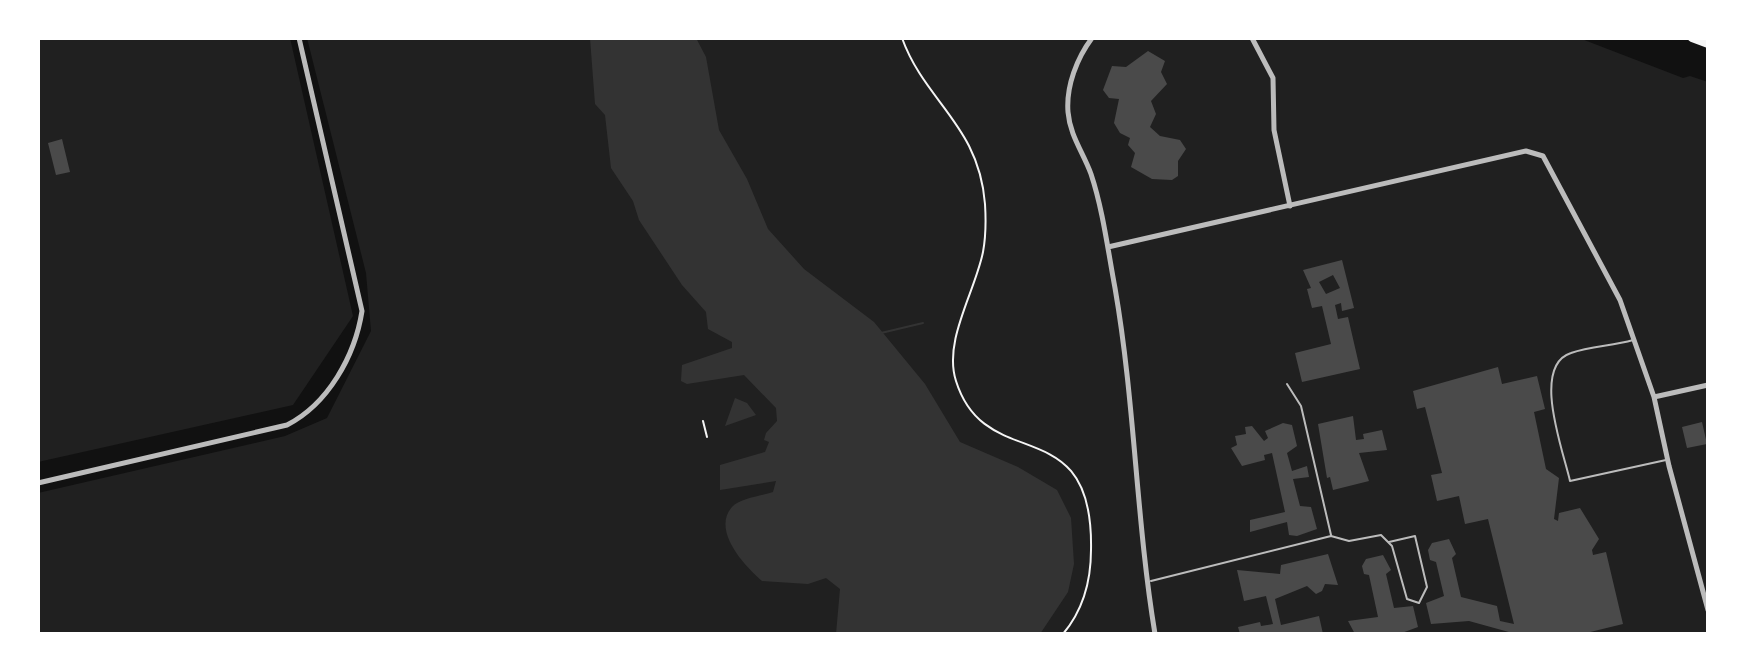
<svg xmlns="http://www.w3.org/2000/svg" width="1746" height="672" viewBox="0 0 1746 672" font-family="'Golos Text',sans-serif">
  <rect width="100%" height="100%" fill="#111"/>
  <path fill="#202020" d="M38,38H290L353,316L293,405L38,462Z
    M307,38H1579L1683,78L1690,76L1708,82V634H38V493L285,436L327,418L371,331L366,273Z"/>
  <path fill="#333" d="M590,38H696L706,57L719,130L747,179L768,229L804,269L874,322L925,384L960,442L1018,467L1057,490L1071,518L1074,564L1068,592L1040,634H836L840,589L826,578L808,584L762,581C746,567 711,531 732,507C740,498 761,496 773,492L776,481L720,490V465L765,452L769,442L764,440L766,433L777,421L776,408L744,375L687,384L681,381L682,365L732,348V342L708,329L706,312L682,285L639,220L633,201L611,168L605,115L595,104Z
    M735,398L747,403L756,415L725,426Z"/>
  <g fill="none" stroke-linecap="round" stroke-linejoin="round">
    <path stroke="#333" stroke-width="2" d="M881,333L923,323"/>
  </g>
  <path fill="#4a4a4a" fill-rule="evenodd" d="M1148,51L1165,61L1161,72L1167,84L1151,101L1156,114L1150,127L1160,136L1180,140L1186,149L1178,161V176L1172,180L1152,179L1131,167L1135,153L1128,145L1130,138L1120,133L1114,123L1119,99L1109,98L1103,90L1112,66L1126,67Z
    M62,139L70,172L56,175L48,143Z
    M1342,260L1354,308L1342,311L1341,303L1335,305L1338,319L1348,317L1360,369L1302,382L1295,353L1331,344L1322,306L1312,308L1307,289L1311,288L1303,270ZM1333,275L1340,288L1326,294L1319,282Z
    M1498,367L1502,384L1537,376L1545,409L1534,412L1546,469L1559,478L1554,519L1558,521L1559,513L1580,508L1599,539L1592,550L1593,555L1606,552L1623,624L1582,634H1516L1469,621L1431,624L1426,603L1444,596L1436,562L1430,560L1428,550L1432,543L1449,539L1456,554L1452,558L1461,597L1497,606L1500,621L1514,624L1488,519L1465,524L1459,496L1437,501L1431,475L1442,473L1425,407L1417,409L1413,391Z
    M1353,416L1356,440L1364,439L1363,434L1382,430L1387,450L1359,453L1369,481L1333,490L1330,477L1327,478L1318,424Z
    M1702,422L1707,444L1687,448L1682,427Z
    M1283,423L1292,425L1297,446L1287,453L1292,471L1307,466L1309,477L1293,479L1300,506L1311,507L1317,529L1297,536L1289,535L1287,522L1250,532V520L1285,512L1272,453L1264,455L1265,460L1242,466L1231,448L1237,445L1235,436L1246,434L1245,427L1252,426L1264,441L1268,438L1265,431Z
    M1328,554L1338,585L1325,584L1322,591L1316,594L1307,586L1275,599L1281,625L1319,616L1323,634H1240L1238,627L1260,622L1261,626L1273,624L1266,596L1244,601L1237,570L1280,574L1281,565Z
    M1383,555L1391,570L1386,574L1394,608L1413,606L1418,627L1399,634H1355L1348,621L1378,617L1369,575L1364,574L1362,566L1366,559Z"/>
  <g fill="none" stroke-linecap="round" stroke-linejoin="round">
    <path stroke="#f5f5f5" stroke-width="2" d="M902,38C925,102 979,125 985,204C986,220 986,236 983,252C975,292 943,341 956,381C986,477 1094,407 1091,550C1091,581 1084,609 1063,634
      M703,421L707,437"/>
    <path stroke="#bcbcbc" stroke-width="2" d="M1633,340C1613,346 1591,346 1571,353C1531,366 1563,450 1570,481L1666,460
      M1287,384L1301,406L1331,535
      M1151,581L1331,536L1349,541L1381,535L1392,546L1407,599L1419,603L1427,587L1415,536L1389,542"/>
    <path stroke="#bcbcbc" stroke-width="5" d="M1092,38C1077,58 1066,86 1068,112C1070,136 1083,152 1091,174C1103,210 1108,251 1115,288C1135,403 1136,519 1155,634
      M1252,38L1273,78L1274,130L1290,206
      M1108,247L1526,151L1543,156L1620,300L1654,397L1669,466L1708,610
      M1654,397L1708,385
      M38,483L287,425C328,404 355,356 362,311L299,38"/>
    <path stroke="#f5f5f5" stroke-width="8" d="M1692,38L1708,44"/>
  </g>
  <rect width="1746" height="672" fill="none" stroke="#ffffff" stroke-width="80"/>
</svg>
